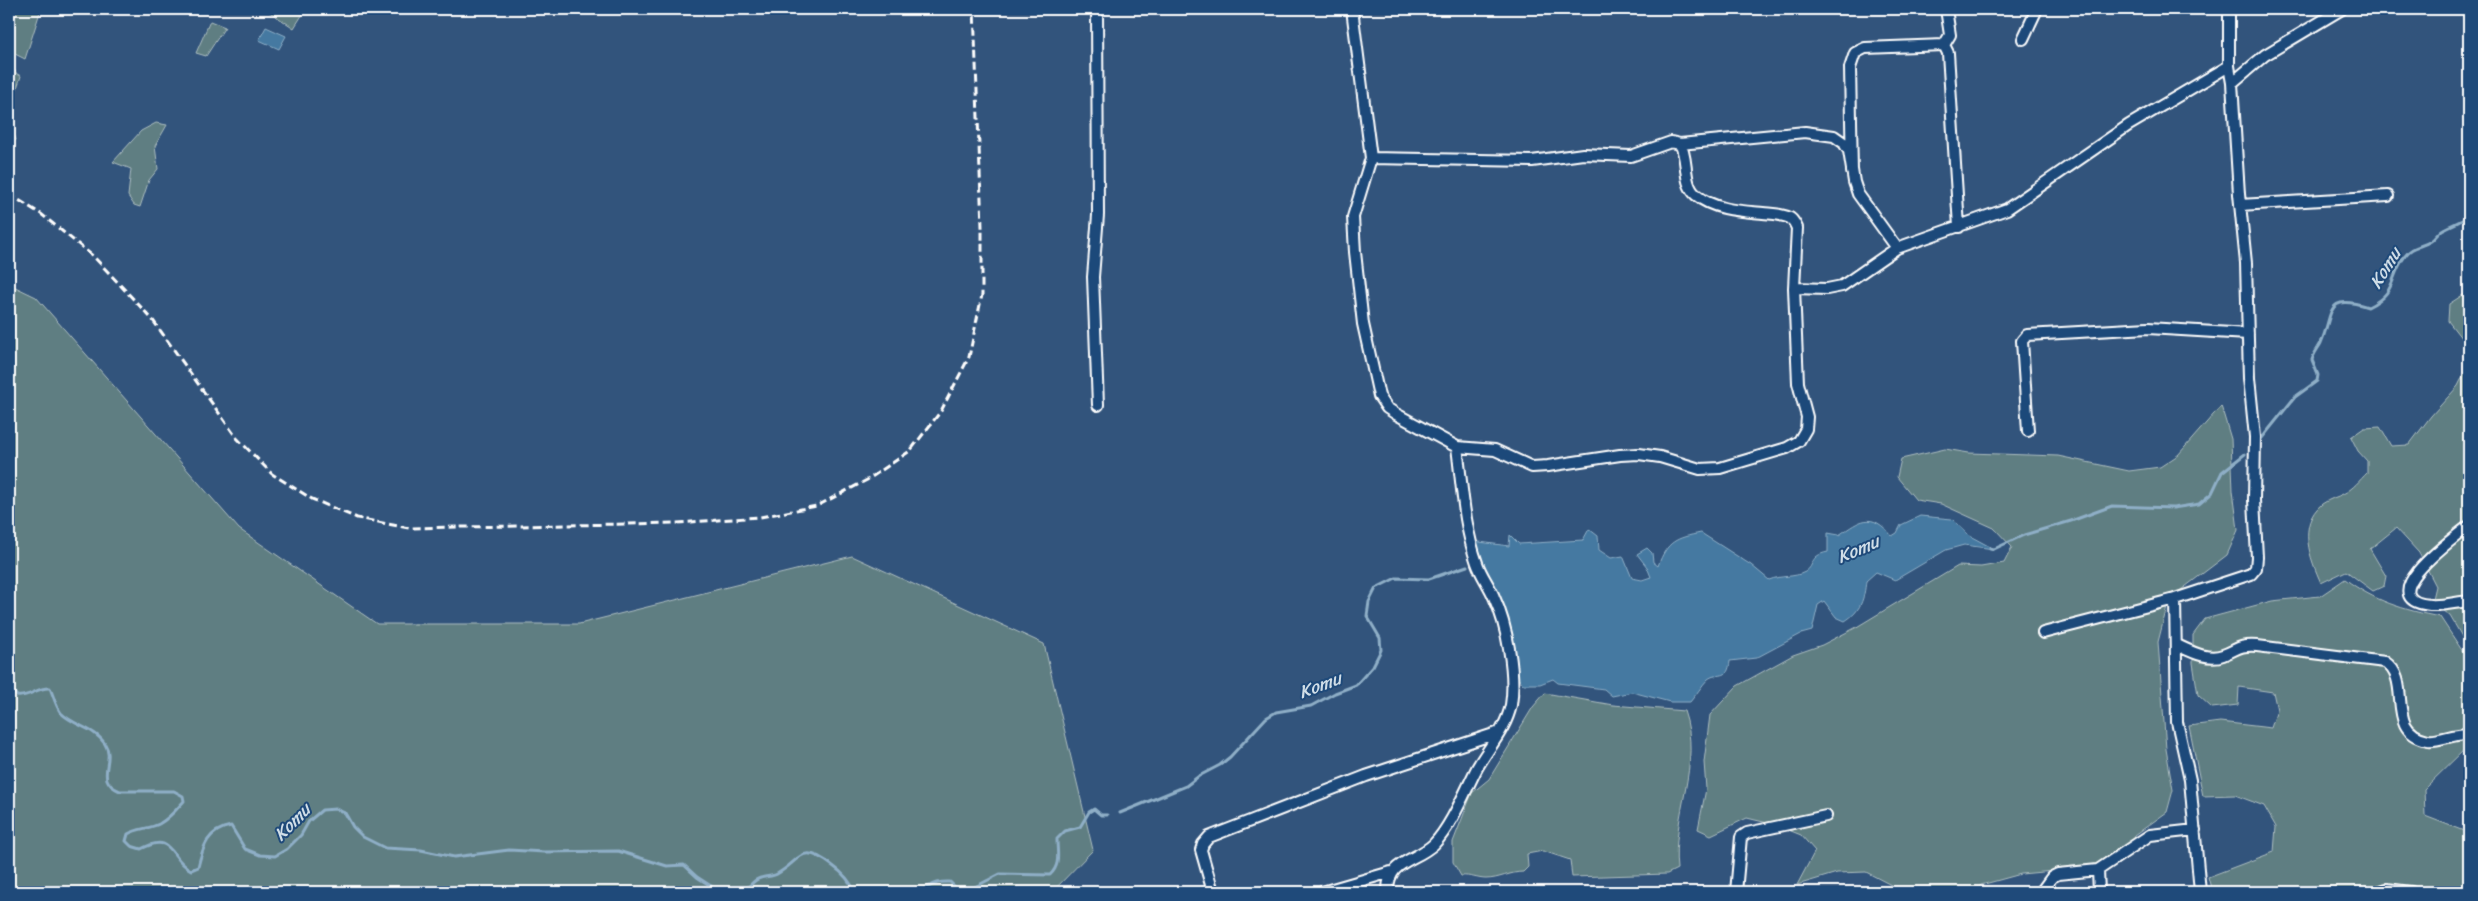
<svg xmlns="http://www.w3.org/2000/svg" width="2478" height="901" viewBox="0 0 2478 901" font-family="Sriracha,sans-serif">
  <rect width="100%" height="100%" fill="#32547c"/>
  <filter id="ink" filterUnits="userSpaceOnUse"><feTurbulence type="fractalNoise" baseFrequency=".02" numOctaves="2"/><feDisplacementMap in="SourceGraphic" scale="10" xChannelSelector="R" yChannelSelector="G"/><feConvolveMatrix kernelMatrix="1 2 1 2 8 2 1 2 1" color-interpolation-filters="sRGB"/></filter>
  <g filter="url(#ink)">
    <path fill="#5e7e82" stroke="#aebec0" d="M9,9H41L25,59L9,51Z
      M269,9H306L294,28L268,11Z
      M210,21L225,27L206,56L196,53Z
      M9,62L17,74L21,76C13,101 7,114 16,140L9,144Z
      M156,123L167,125L155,146L158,169L149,180L140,207L134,205L128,196L131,169L113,162L141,131Z
      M9,284L36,297L239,529L377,624H579L852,556L1044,644L1093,850L1052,892H9Z
      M2469,291V348L2448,321L2449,304Z
      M2467,368H2469V637L2464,640L2450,616L2432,603L2436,586L2419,553L2396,528L2370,549L2386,576L2384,586L2373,591L2346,571L2321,583C2310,558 2297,525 2322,504C2329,499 2337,497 2343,494C2353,489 2360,480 2367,473V461L2358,451L2351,437L2364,428L2380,427L2391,446L2409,445L2431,416L2458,386Z
      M2221,406L2231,439L2233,491L2238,530L2227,555L2169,599L2158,642L2166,749L2173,790L2167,812L2135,835L2133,853L2117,865L2021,874L1981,885L1973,892H1893L1891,885L1866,872L1837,873L1797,885L1815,851L1801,835L1776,825L1747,818L1711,835L1698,829L1706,789L1704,762L1710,715L1737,686L1793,655L1822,645L1855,628L1958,566L1981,567L2004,563L2012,547L1994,528L1941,504L1916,500L1897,477L1901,459L1945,449L1969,453L2058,456L2129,471L2160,467L2178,455Z
      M2345,579C2374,601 2404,610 2440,617L2469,661V745L2424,789L2425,816L2469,833V892H2212L2208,877L2274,852L2276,827L2264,806L2235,795L2203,796L2189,726L2220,722L2271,728L2277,710L2273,692L2239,687L2238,705L2212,708L2198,695L2193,663V635L2205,619L2272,601L2320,596Z
      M1545,693L1613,705L1684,711C1703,764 1671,816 1677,869L1667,874L1572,877L1570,860L1543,851L1527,854L1528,867L1523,872C1510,872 1499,879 1486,879C1478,879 1470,875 1461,876L1453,862V842L1472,793L1489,779L1533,707Z"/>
    <path fill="#4479a1" stroke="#8fafc7" d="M266,27L286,36L279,49L259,40Z
      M1920,516L1952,519L1970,536L1994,549L1964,545L1946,550L1895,580L1876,572L1866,581C1864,599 1861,611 1845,621L1836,617L1824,601L1818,605L1812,631L1801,634L1756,658L1730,661C1728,682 1719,671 1708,679C1702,685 1696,695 1690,702H1670L1632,692L1612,696L1604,689L1558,683L1553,679L1540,684H1523L1515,675L1511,633L1495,588L1483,577L1472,541L1509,546L1510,535L1519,544L1583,540L1589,529L1598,536L1599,550L1611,558L1623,556L1632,578L1642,580L1651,577L1647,567L1637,554L1647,548L1652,553L1653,562L1658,566C1667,541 1676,538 1701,533L1751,565L1769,580C1781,575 1794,578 1805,572C1816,565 1808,556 1828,552V533L1839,535C1861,520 1871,511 1892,536L1897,533L1901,525Z"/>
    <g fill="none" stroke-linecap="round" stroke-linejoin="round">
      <path stroke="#8fafc7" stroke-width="3" d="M2258,443L2295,397L2317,381L2318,375L2312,360C2314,353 2318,349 2321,343C2334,313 2324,293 2368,307C2398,292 2388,279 2405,256C2412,246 2422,247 2431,241C2435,238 2438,233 2442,230C2451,225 2460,222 2469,216
        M1990,548L1994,549L2024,535L2071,521L2112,506L2173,508L2199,504L2212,493L2222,472L2245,454
        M9,670L12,672L11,689L17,696C29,698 37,687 50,688C53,695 56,707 61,713C74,726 95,728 105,744C116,761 93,780 120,791H174L183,796L184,801C177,809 170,818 159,824C149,829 138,828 128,834L126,841L131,846L141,849C174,831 169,859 191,870L198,867C203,846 208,830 231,826L245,849L260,855L275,856L287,849L301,835L309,821L322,810L336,809L345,813L353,827L363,837L385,848L421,850L454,857L509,850L544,852L618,851L667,866L684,865L697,877L714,888L731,892
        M1120,813L1186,786L1199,776L1220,765L1230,757L1266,718L1276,712L1311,706L1335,693L1356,685L1373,666L1381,650L1380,638L1367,616L1369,602L1376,588L1396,578L1429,579L1467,566
        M740,892C748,890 751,882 758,879C764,876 772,877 777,874C802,860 800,841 833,866C843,873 850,881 855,892
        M916,892C931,887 934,881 950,882L958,890L965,892L1000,874L1050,875C1061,865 1057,853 1057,839L1065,831L1080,827L1089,812L1094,809L1101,815H1107"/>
      <g stroke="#fff" stroke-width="14">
        <path id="minor" d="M1097,9L1098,215L1093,277L1098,405
          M1352,9L1371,158L1353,217L1355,252L1363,324L1379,396L1387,408L1396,414L1457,447L1495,450L1532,467L1548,466L1620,455L1639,454L1660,457L1700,469L1720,468L1787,448L1799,441L1806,429L1807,417L1798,383L1794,288L1797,228C1795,224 1794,221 1790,218C1782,214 1772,214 1763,213C1741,211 1714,210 1696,195C1682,183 1689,159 1680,144L1671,142L1631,156L1583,154L1532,161L1371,158
          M2023,39L2037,9
          M1944,45L1950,35L1946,9
          M2232,83L2265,55L2342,9
          M1680,144L1805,132L1834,136L1844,143L1849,151L1854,182L1858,194L1897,248
          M1852,172L1850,68L1855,53L1865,48L1944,45L1948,53L1959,227
          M2240,205L2388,196
          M1794,288L1827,289L1842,286L1897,248L2007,209L2129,125L2229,66
          M2028,431L2022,341L2027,335L2148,328L2248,334
          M2469,526C2455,537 2369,599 2430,605C2442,606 2457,602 2469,601
          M2043,633L2175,599
          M2177,645C2190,651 2208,661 2223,655C2239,649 2237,645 2257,646L2385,662C2414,681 2383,731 2428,740C2437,742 2455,733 2469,734
          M2098,870L2099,892
          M1213,892L1201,850L1203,844L1209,837L1366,776L1500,732
          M1322,892L1391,872
          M1388,892C1387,860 1415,862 1434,844C1452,825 1465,791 1477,768C1489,747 1506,729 1511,705C1516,674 1507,625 1494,597C1489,585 1481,575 1477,563C1464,527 1462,485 1457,447
          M1736,892L1741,837L1747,833L1826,816
          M2041,892L2052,877L2058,874L2098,870L2150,835L2195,830
          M2200,892L2190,780L2177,722L2175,599L2251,574L2256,568L2257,557L2254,500L2255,437L2249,378L2246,263L2239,194L2232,83L2229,66V9
          M2378,892L2387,889L2411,892"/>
      </g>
      <use href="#minor" stroke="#1f4a7a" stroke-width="10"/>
      <path stroke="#fff" stroke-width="3" stroke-dasharray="8 4" stroke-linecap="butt" d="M9,194L41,214L94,257L152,319L236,437L272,474L312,499L357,518L409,528L677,523L760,517L817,506L867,480L910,451L941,411L969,357L982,295V227L974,9"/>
    </g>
  </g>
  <g text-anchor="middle" stroke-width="4" stroke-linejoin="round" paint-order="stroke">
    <g font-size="18" font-style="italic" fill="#d0dee8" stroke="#1f4a7a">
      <text transform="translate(2385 268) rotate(-59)" y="6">Komu</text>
      <text transform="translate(1858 549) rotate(-24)" y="6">Komu</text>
      <text transform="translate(1320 685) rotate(-21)" y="6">Komu</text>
      <text transform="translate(292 822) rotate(-46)" y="6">Komu</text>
    </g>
  </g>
  <rect width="2478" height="901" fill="none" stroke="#1f4a7a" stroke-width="30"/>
  <rect x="15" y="15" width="2448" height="871" fill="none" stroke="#fff" stroke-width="2" filter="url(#ink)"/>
</svg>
